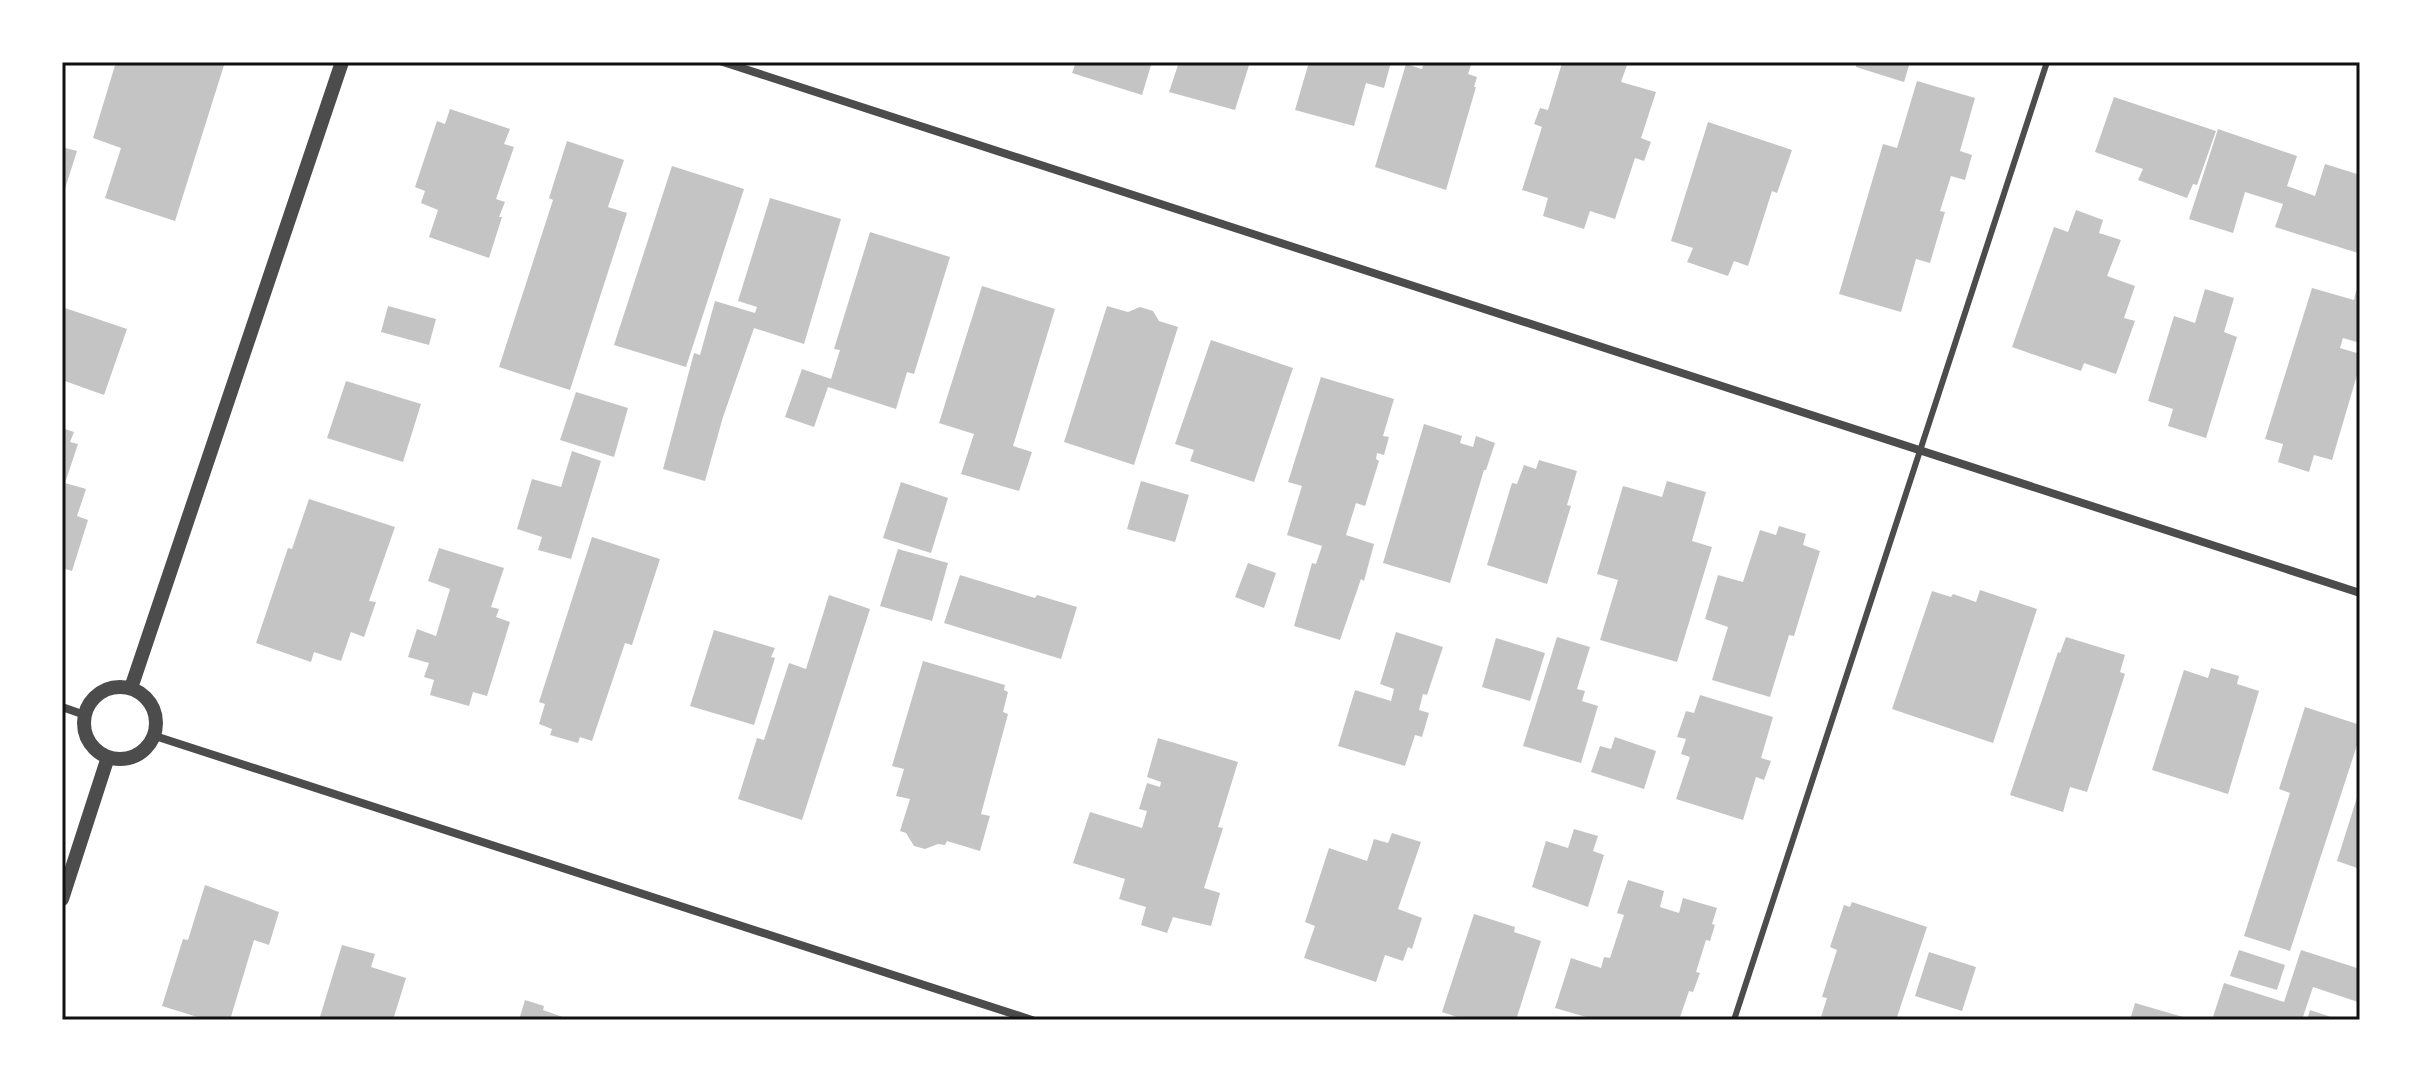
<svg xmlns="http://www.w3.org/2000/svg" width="2422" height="1082" viewBox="0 0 2422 1082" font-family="Jost,sans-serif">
  <rect width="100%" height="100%" fill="#fff"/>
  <path fill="#c4c4c4" d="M116,62H225L175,221L105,198L121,148L93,138Z
    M1076,62H1152L1142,95L1072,73Z
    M1179,62H1250L1235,110L1169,92Z
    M1309,62H1391L1384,88L1366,83L1354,126L1295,110Z
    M1424,62H1472L1468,74L1477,77L1474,87H1476L1446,190L1375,167L1406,64L1422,69Z
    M1566,62H1618L1627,65L1621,82L1656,92L1641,138L1651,142L1644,161L1635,158L1615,219L1590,211L1584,229L1543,216L1548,198L1522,190L1542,127L1534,124L1540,108L1548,110L1562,63Z
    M1857,62H1910L1904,82L1856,67Z
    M1917,81L1975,98L1960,151L1972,155L1965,180L1951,176L1940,211L1945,212L1930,263L1916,259L1901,312L1839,294L1883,144L1897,148Z
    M2114,97L2216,131L2197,185L2193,184L2187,198L2138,180L2143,169L2095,152Z
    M450,109L510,129L504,144L514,147L496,199L505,202L499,217H502L489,258L429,237L438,210L421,203L425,191L415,187L437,121L445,124Z
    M1708,122L1792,150L1777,193L1772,191L1748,266L1734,261L1728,276L1687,262L1693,248L1671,241Z
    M2218,129L2297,156L2287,186L2315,196L2325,164L2360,175V245L2358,253L2275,227L2283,204L2245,192L2233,233L2189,219Z
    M567,141L624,160L608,207L627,213L570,390L499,367L553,200L549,198Z
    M62,147L77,151L63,195H62Z
    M672,166L744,189L686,367L614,345Z
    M770,198L841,219L804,344L754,328L723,417L705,481L663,469L694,353L700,355L715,301L755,313L757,307L738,301Z
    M2076,210L2103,220L2099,233L2121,240L2107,276L2135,286L2124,318L2135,321L2116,374L2084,363L2081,371L2012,347L2054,227L2068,232Z
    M870,232L950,257L914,374L907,372L896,409L828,387L814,427L785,417L802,369L831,379L840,350L834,349Z
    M982,286L1055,309L1013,446L1032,452L1019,491L961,474L974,434L939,423Z
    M2312,288L2354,300L2356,291L2360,292V343L2343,338L2340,348L2360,354V365L2332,460L2314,455L2309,472L2278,462L2283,444L2265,439Z
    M2205,289L2234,298L2224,332L2237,337L2206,438L2168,426L2173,409L2148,401L2174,316L2195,323Z
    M388,306L436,319L429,345L381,332Z
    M1107,306L1128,312L1140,307L1153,311L1159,321L1178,327L1134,465L1064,442Z
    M62,307L127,329L104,395L62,380Z
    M1211,340L1293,368L1254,482L1190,461L1194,450L1175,444Z
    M1321,377L1394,399L1383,436L1389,437L1384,455L1377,453L1376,459L1379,461L1365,506L1356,503L1346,535L1374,544L1364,581L1361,579L1340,640L1294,626L1312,563L1316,564L1322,546L1287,535L1302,486L1288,482Z
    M346,381L421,404L403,462L327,438Z
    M576,392L628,408L614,457L560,440Z
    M1424,424L1462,436L1460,443L1473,447L1476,436L1495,443L1486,470H1484L1450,583L1383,563Z
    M62,428L74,432L70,442L78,444L65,483L86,489L77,516L88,520L72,571L62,568Z
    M572,451L601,461L571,559L538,550L542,537L517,529L532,479L561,487Z
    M1539,460L1577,471L1567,505L1571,506L1547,584L1487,565L1512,483L1517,484L1524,465L1536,469Z
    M1141,481L1189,495L1175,542L1127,529Z
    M1667,481L1706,492L1692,541L1712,547L1677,662L1600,640L1618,580L1597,574L1623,486L1662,497Z
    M901,482L948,498L931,553L883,538Z
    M309,499L395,527L369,601L376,602L364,637L351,632L341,661L314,652L311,662L256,643L288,548L292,549Z
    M1779,526L1806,534L1803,545L1820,551L1794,636L1789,635L1770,697L1712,680L1728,627L1705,619L1718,575L1743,582L1760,530L1776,535Z
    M592,537L660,559L632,645L625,643L592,741L580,737L578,743L550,735L552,729L539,724L545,704L539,702Z
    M439,548L504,568L491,607L499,609L496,617L510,622L487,696L473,692L469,706L430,695L434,680L424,677L429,663L408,657L417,629L436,636L450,589L428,581Z
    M898,549L948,563L932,621L880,606Z
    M1248,563L1276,573L1264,608L1235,597Z
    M960,575L1035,598L1037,595L1077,607L1061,659L944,623Z
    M1980,590L2037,609L1993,743L1892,709L1932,591L1951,597L1953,594L1976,602Z
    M829,595L870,609L802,820L738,799L757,738L764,740L789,663L806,669Z
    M714,630L775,648L771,657L775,658L754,725L690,706Z
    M1396,632L1443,647L1427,695L1423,694L1419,710L1429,713L1422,737L1415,735L1405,766L1338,746L1355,690L1391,701L1394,689L1380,684Z
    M1557,637L1590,647L1577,689L1585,691L1582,701L1598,706L1581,763L1523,746Z
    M2066,637L2125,655L2120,672L2125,674L2087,792L2070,787L2063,812L2010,795L2058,652L2060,653Z
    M1496,638L1545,653L1530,701L1482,687Z
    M923,661L1005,685L1004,690L1008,692L1003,712L1008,714L981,814L990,816L980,851L947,841L945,845L938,844L925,849L914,846L906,833L900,831L910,799L896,796L904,769L892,766Z
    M2211,668L2239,676L2237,684L2259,691L2228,794L2152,770L2184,670L2208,678Z
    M1700,695L1773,717L1761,758L1771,761L1764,780L1756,777L1743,820L1676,799L1690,757L1681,754L1686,739L1677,737L1686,711L1694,713Z
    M2305,707L2360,725V736L2290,951L2244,936L2290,793L2279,789Z
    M1615,737L1656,751L1644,789L1591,772L1600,746L1611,749Z
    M1158,738L1238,762L1218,827L1223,828L1204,888L1220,893L1211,926L1173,917L1167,933L1141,925L1146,907L1119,899L1125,879L1073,863L1090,812L1142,828L1147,811L1139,809L1147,783L1160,787L1161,782L1147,777Z
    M2359,791H2360V869L2337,861Z
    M1574,829L1598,836L1593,851L1604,855L1588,907L1532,887L1546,841L1568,848Z
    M1392,833L1421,842L1398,909L1422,918L1412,949L1408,947L1403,961L1385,955L1376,982L1304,958L1315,926L1305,922L1329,848L1367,861L1374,839L1388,843Z
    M1628,880L1664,891L1660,907L1679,913L1683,898L1717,908L1712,924L1715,925L1710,941L1706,940L1696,972L1700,973L1693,992L1689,991L1679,1020H1585L1586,1017L1555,1008L1571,958L1601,968L1604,957L1610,958L1624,915L1617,913Z
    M205,885L279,912L269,945L254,940L230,1020H207L162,1006L183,939L188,940Z
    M1852,902L1927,927L1896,1020H1820L1827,998L1822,997L1837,950L1830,947L1844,905L1850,907Z
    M1474,914L1515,927L1514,932L1541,941L1516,1020H1466L1442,1012Z
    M342,945L375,954L371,967L406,978L393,1020H319Z
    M2239,950L2285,965L2277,990L2230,976Z
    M2301,950L2360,969L2358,1002L2313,987L2302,1020H2212L2224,983L2284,1002Z
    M1929,952L1976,967L1962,1011L1915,996Z
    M525,1000L544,1006L543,1010L571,1020H519Z
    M2135,1003L2190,1019V1020H2130Z
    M2310,1010L2337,1019V1020H2307Z"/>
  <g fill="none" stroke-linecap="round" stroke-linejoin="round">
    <path stroke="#4c4c4c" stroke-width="6" d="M1734,1020L2047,62"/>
    <path stroke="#4c4c4c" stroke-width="8" d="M723,62L2360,593
      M62,707L85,715
      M155,736L1032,1020"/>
    <path stroke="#4c4c4c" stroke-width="14" d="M84 723a36 36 0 1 1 72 0a36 36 0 1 1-72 0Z
      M131,688L342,62
      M62,899L108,757"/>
  </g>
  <rect width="2422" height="1082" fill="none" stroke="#ffffff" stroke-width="128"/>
  <rect x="64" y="64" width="2294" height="954" fill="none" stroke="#111" stroke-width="3"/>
</svg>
